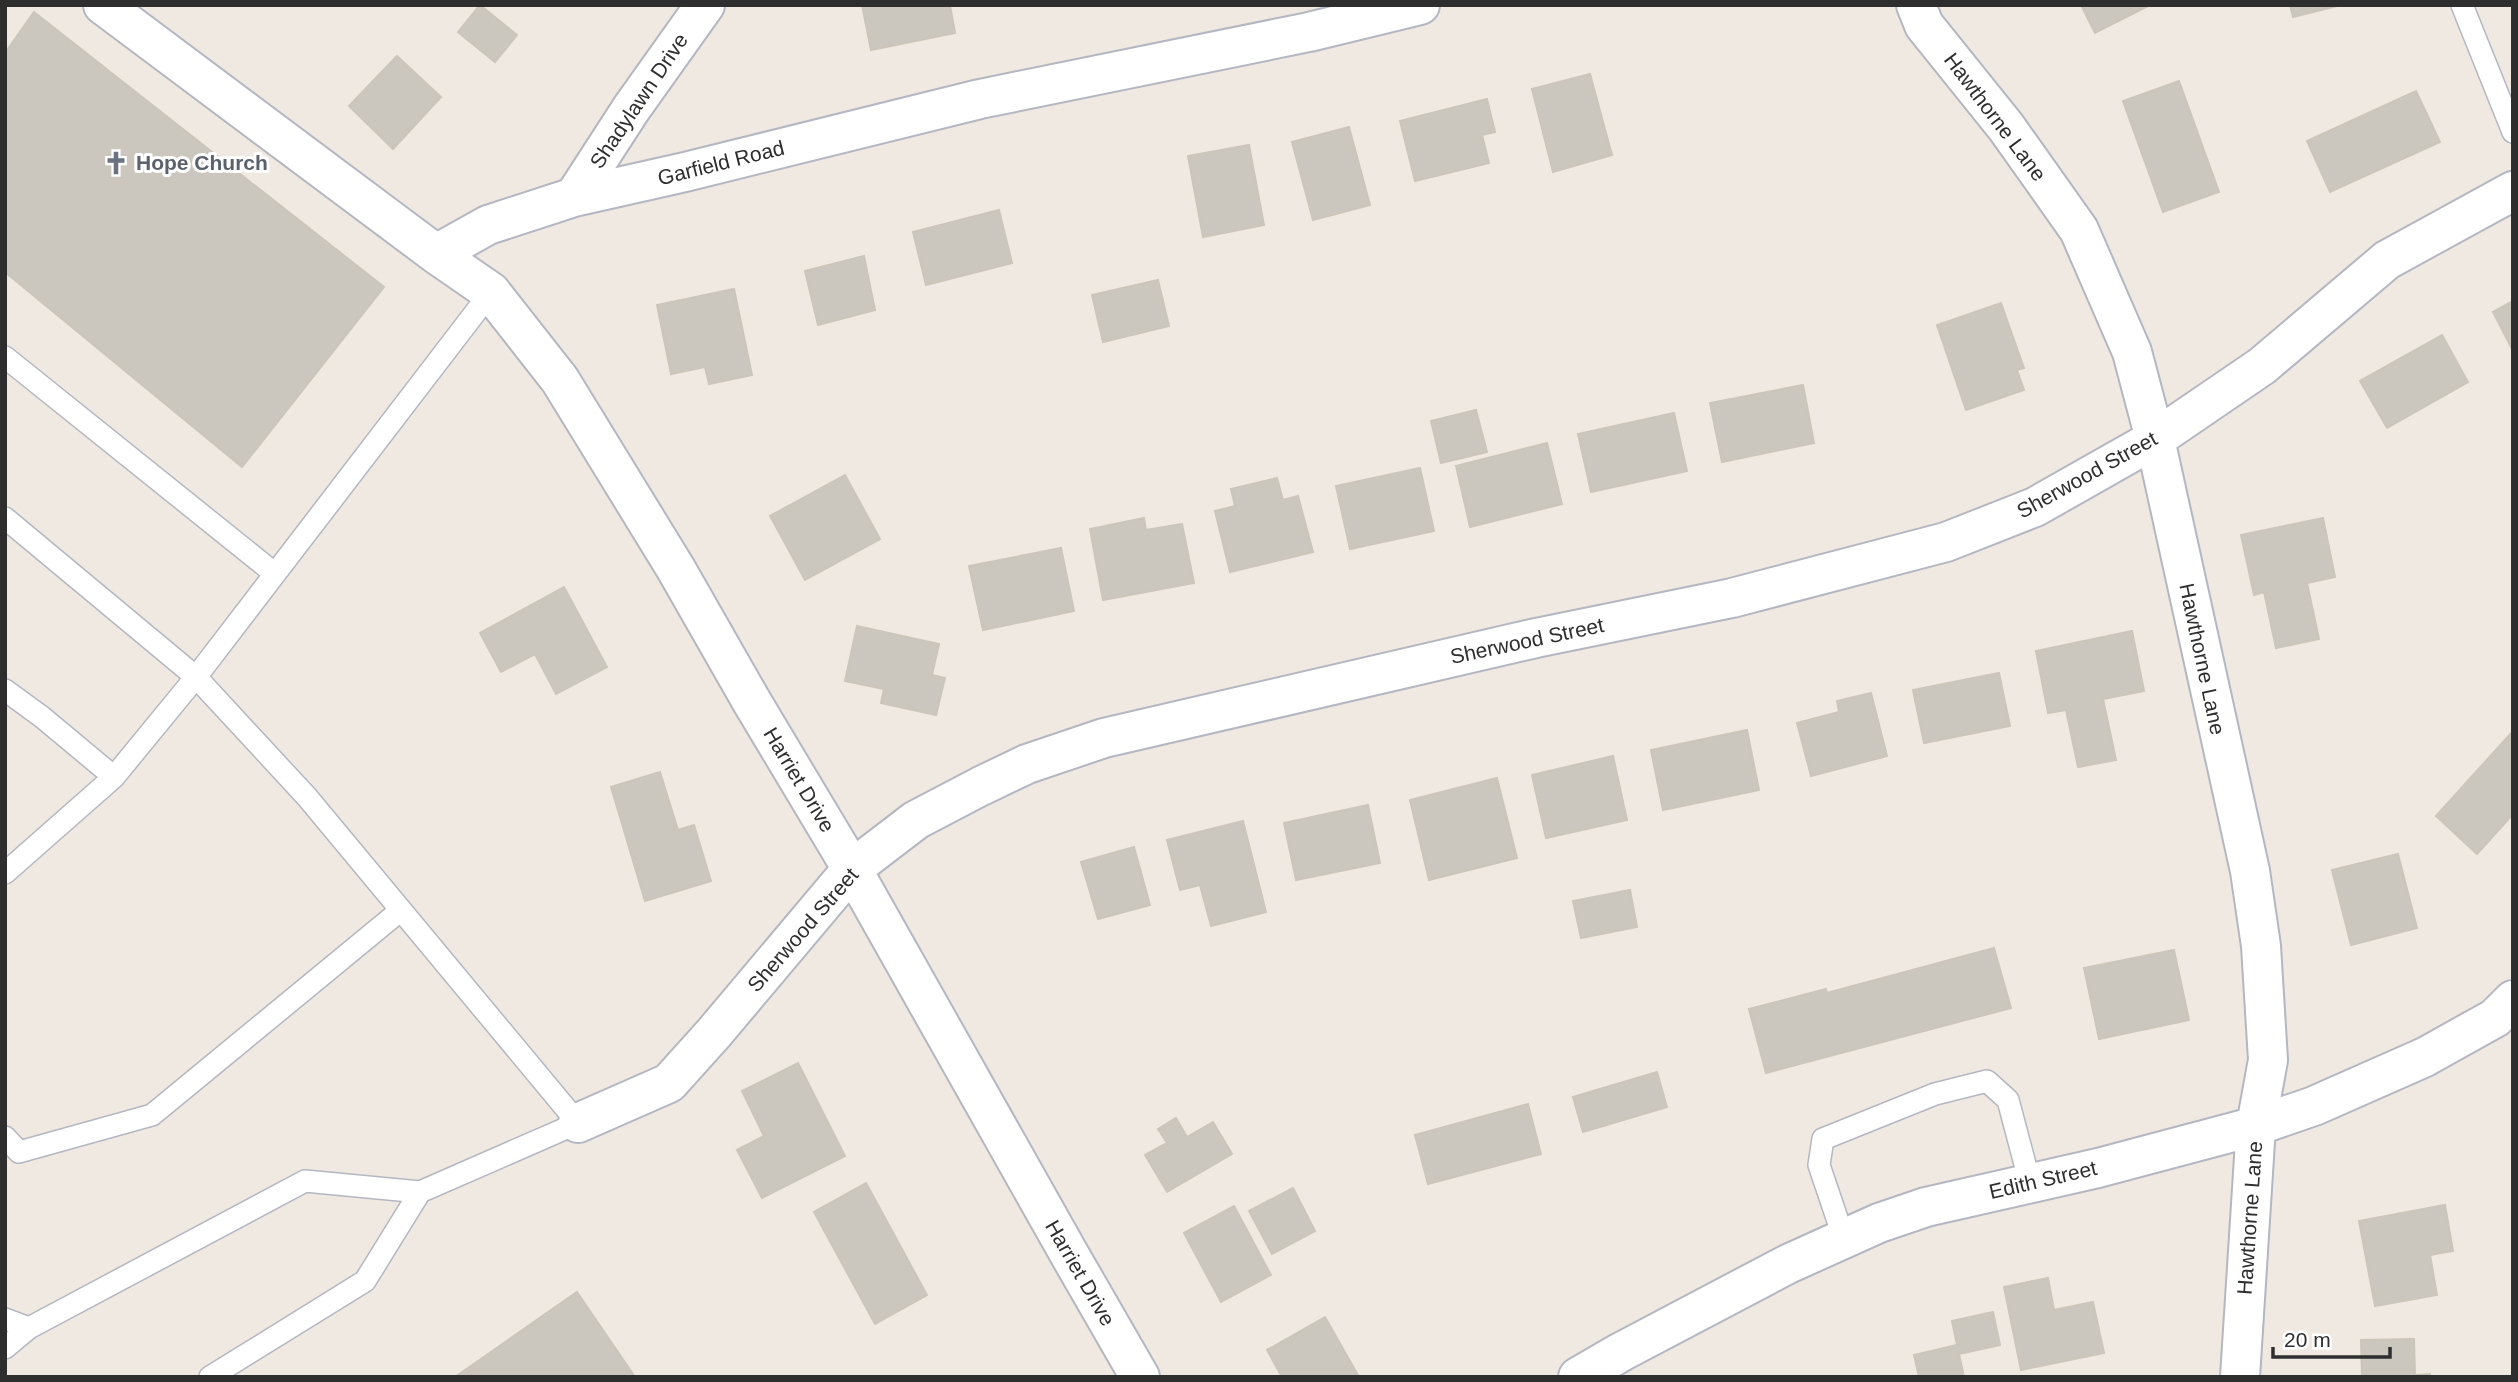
<svg xmlns="http://www.w3.org/2000/svg" width="2518" height="1382" viewBox="0 0 2518 1382" font-family="Arial,sans-serif">
  <rect width="100%" height="100%" fill="#efe9e1"/>
  <path fill="#cbc7bf" stroke="#cbc5ba" stroke-width="2" d="M480,5L517,35L495,62L458,32Z
    M862,5H950L955,33L871,50Z
    M2081,5H2150L2095,33Z
    M2290,5H2341L2293,17Z
    M34,12L384,287L242,467L5,272V53Z
    M397,56L441,97L393,149L349,106Z
    M1590,74L1612,155L1553,172L1532,89Z
    M2179,81L2219,192L2163,212L2123,101Z
    M2416,91L2440,142L2330,192L2307,141Z
    M1487,99L1495,132L1482,135L1489,163L1415,181L1400,121Z
    M1349,127L1370,205L1313,220L1292,142Z
    M1249,145L1264,225L1203,237L1188,156Z
    M999,210L1012,263L926,285L913,232Z
    M864,256L875,310L818,325L805,271Z
    M1158,280L1169,326L1103,342L1092,295Z
    M734,289L752,375L709,384L705,367L671,374L657,305Z
    M2513,301V351L2493,312Z
    M2001,303L2024,368L2017,370L2024,390L1966,410L1937,325Z
    M2442,335L2468,382L2387,428L2360,381Z
    M1803,385L1814,443L1722,462L1710,403Z
    M1476,410L1487,452L1441,463L1431,421Z
    M1674,413L1687,471L1591,492L1578,434Z
    M1547,443L1562,504L1470,527L1456,466Z
    M1420,468L1434,531L1350,549L1336,486Z
    M845,475L880,539L805,580L770,516Z
    M1277,478L1283,500L1298,496L1313,552L1230,572L1215,511L1235,506L1231,489Z
    M1144,518L1146,530L1182,524L1194,583L1103,600L1090,529Z
    M2323,518L2335,577L2307,583L2319,639L2276,648L2264,592L2254,595L2241,535Z
    M1061,548L1074,611L983,630L969,566Z
    M564,587L607,667L556,694L535,654L501,672L480,633Z
    M857,626L939,644L932,675L945,678L936,715L881,703L884,689L845,681Z
    M2132,631L2144,691L2103,699L2116,760L2078,767L2066,710L2048,713L2036,651Z
    M1999,673L2010,726L1924,743L1913,690Z
    M1871,693L1887,756L1811,776L1797,723L1839,712L1837,701Z
    M1747,730L1759,790L1663,810L1651,750Z
    M2513,731V814L2477,854L2436,816Z
    M1613,756L1627,820L1546,838L1532,775Z
    M660,772L678,830L694,825L711,881L645,901L611,787Z
    M1497,778L1517,858L1429,880L1410,800Z
    M1368,805L1380,863L1296,880L1284,823Z
    M1243,821L1266,912L1211,926L1200,885L1180,890L1167,840Z
    M1134,847L1150,905L1098,919L1081,862Z
    M2398,854L2417,928L2351,945L2332,870Z
    M1630,890L1637,927L1581,938L1573,901Z
    M1994,948L2011,1008L1766,1073L1749,1009L1826,989L1827,993Z
    M2174,950L2189,1020L2099,1039L2084,968Z
    M798,1063L845,1156L762,1198L737,1150L764,1136L742,1091Z
    M1657,1072L1667,1107L1583,1132L1573,1097Z
    M1528,1104L1541,1154L1428,1184L1415,1135Z
    M1176,1118L1187,1137L1213,1122L1232,1154L1167,1192L1145,1155L1167,1143L1158,1129Z
    M866,1183L927,1295L875,1324L814,1212Z
    M1293,1188L1315,1231L1272,1254L1249,1211Z
    M2445,1205L2453,1251L2430,1255L2437,1295L2375,1306L2359,1221Z
    M1234,1206L1271,1275L1221,1302L1184,1233Z
    M2048,1278L2054,1310L2093,1302L2104,1353L2021,1370L2004,1287Z
    M577,1292L635,1377H455Z
    M1993,1312L2000,1345L1959,1354L1964,1377H1919L1914,1355L1957,1345L1952,1321Z
    M1325,1317L1359,1377H1282L1267,1350Z
    M2414,1339L2415,1375L2430,1374V1377H2362L2361,1340Z"/>
  <g fill="none" stroke-linecap="round" stroke-linejoin="round">
    <g stroke="#b4b7c1" stroke-width="24">
      <path id="lane" d="M2462,5L2513,132
        M5,357L274,573
        M5,518L196,677L307,797L578,1123L420,1192L305,1181L29,1328L5,1348
        M5,690L42,717L114,777
        M5,873L114,777L196,677L491,292
        M5,1137L19,1152L152,1115L401,910
        M1844,1239L1819,1165L1823,1139L1935,1094L1987,1081L2008,1100L2030,1183
        M5,1319L29,1328
        M210,1377L365,1281L420,1192"/>
    </g>
    <g stroke="#b4b7c1" stroke-width="42">
      <path id="street" d="M103,5L436,254L491,292L560,380L676,569L752,702L852,869L1068,1252L1140,1377
        M1916,5L1924,25L2006,127L2079,230L2132,352L2155,439L2250,871L2261,946L2268,1060L2256,1126L2240,1377
        M574,197L631,109L705,5
        M436,254L488,225L574,197L685,172L980,99L1309,32L1420,5
        M578,1123L669,1083L714,1033L852,869L916,820L981,786L1027,764L1104,738L1536,638L1732,598L1946,542L2035,507L2155,439L2262,366L2387,260L2513,191
        M1578,1377L1621,1352L1788,1264L1879,1223L1926,1207L2098,1168L2256,1126L2314,1106L2425,1057L2495,1018L2513,1000"/>
    </g>
    <use href="#lane" stroke="#fff" stroke-width="21"/>
    <use href="#street" stroke="#fff" stroke-width="38"/>
  </g>
  <defs>
    <g id="church-bare" transform="scale(1.89)"><path d="M-1.2-6h2.4v3.5h3.3v2.4h-3.3V6h-2.4V-.1h-3.3v-2.4h3.3Z" fill="#6b7280" stroke="#fff" stroke-width="2.5" paint-order="stroke"/></g>
  </defs>
  <g fill-rule="evenodd">
    <use href="#church-bare" x="116" y="163"/>
  </g>
  <g text-anchor="middle" stroke-width="6" stroke-linejoin="round" paint-order="stroke">
    <g font-size="21" fill="#2e2e2e" stroke="#fff">
      <text transform="translate(639 101) rotate(-56)" y="7">Shadylawn Drive</text>
      <text transform="translate(1995 117) rotate(53)" y="7">Hawthorne Lane</text>
      <text transform="translate(721 163) rotate(-14)" y="7">Garfield Road</text>
      <text transform="translate(2087 475) rotate(-29)" y="7">Sherwood Street</text>
      <text transform="translate(1527 641) rotate(-12)" y="7">Sherwood Street</text>
      <text transform="translate(2202 659) rotate(78)" y="7">Hawthorne Lane</text>
      <text transform="translate(799 780) rotate(59)" y="7">Harriet Drive</text>
      <text transform="translate(803 930) rotate(-49)" y="7">Sherwood Street</text>
      <text transform="translate(2043 1180) rotate(-13)" y="7">Edith Street</text>
      <text transform="translate(2250 1218) rotate(-86)" y="7">Hawthorne Lane</text>
      <text transform="translate(1080 1273) rotate(60)" y="7">Harriet Drive</text>
    </g>
    <g font-size="21" font-weight="bold" fill="#5b616d" stroke="#fff" text-anchor="start">
      <text x="136" y="170">Hope Church</text>
    </g>
  </g>
  <rect width="2518" height="1382" fill="none" stroke="#2e2e2e" stroke-width="14"/>
  <path d="M2273 1347v10h117v-10" fill="none" stroke="#2e2e2e" stroke-width="3.5"/>
  <text x="2284" y="1347" font-size="21" fill="#2e2e2e" stroke="#ffffff" stroke-width="5" paint-order="stroke">20 m</text>
</svg>
